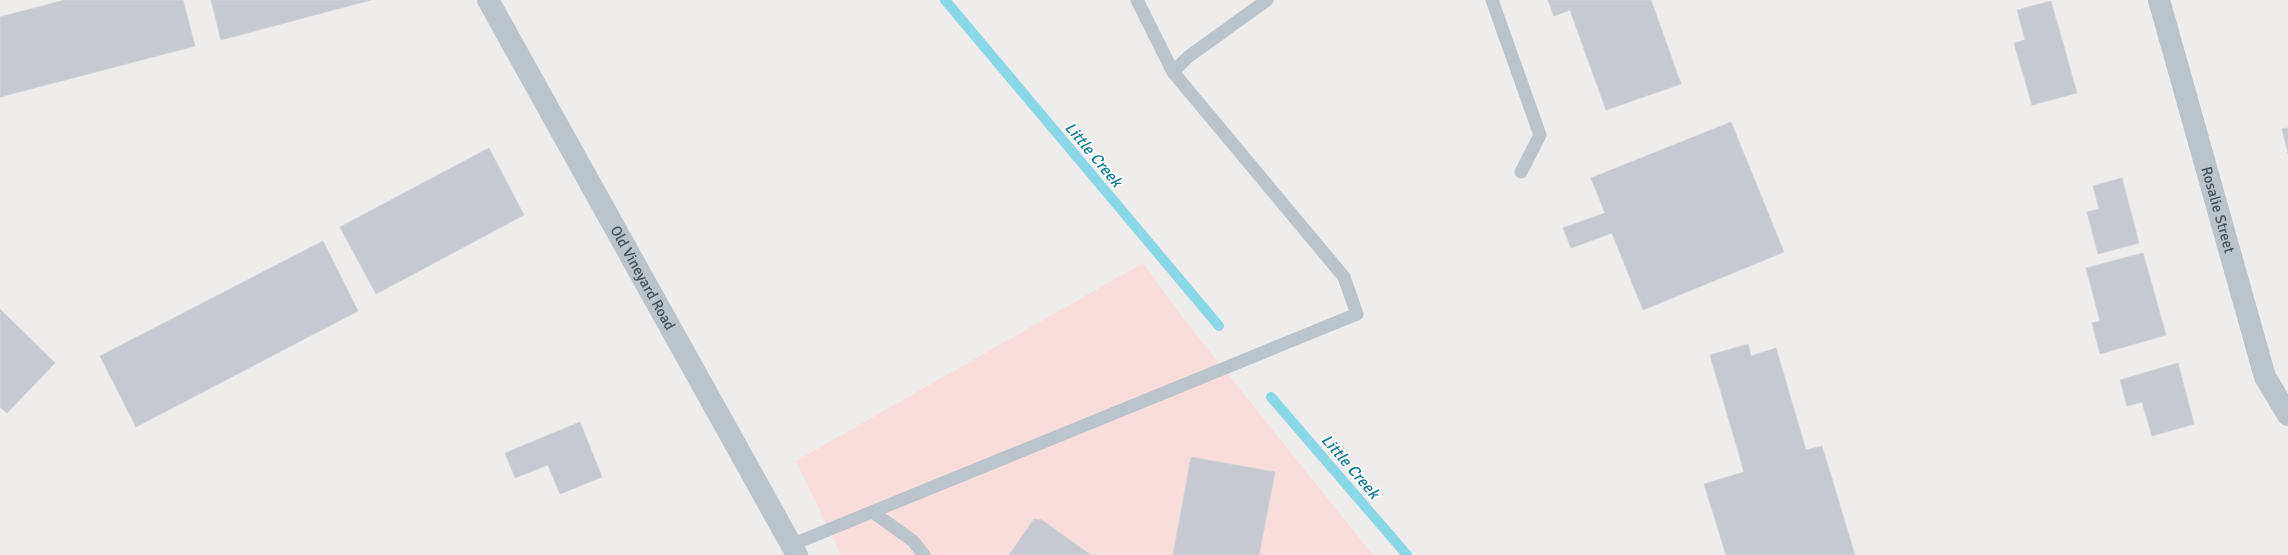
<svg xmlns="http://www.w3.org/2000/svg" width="2288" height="555" viewBox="0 0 2288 555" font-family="Signika,sans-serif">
  <rect width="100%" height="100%" fill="#efecec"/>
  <path fill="#f9dddc" d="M1143,263L1186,322L1373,555H841L796,461Z"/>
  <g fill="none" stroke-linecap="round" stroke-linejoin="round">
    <path stroke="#8ad8e7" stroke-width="10" d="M945,0L1219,326
      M1271,397L1407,555"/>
  </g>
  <path fill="#c6c9cf" stroke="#d0d3d8" d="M65,0H183L195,46L0,97V17Z
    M211,0H371L221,40Z
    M1548,0H1651L1681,84L1606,110L1570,10L1554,16Z
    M2051,1L2077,93L2032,105L2014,43L2025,40L2017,10Z
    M1731,122L1784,252L1643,310L1612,233L1571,248L1563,228L1605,213L1591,178Z
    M2288,128V153L2282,129Z
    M489,148L524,215L376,294L340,227Z
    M2122,178L2139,243L2098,254L2087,212L2099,209L2093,186Z
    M323,241L358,311L136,427L100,356Z
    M2143,253L2166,335L2100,354L2092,323L2100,321L2086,268Z
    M0,309L55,363L7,413L0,407Z
    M1748,344L1751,356L1776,348L1806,450L1822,446L1855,555H1726L1704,484L1744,472L1710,355Z
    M2178,363L2194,424L2152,436L2142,402L2127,406L2120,380Z
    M580,422L602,477L560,494L548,465L515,478L505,453Z
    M1191,457L1275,472L1259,555H1173Z
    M1034,519L1042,520L1091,555H1009Z"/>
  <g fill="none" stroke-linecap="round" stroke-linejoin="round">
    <path stroke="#bbc4cb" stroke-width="13" d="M1492,0L1540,135L1521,172
      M1173,72L1188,57L1267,0
      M874,513L913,541L924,555
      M791,545L1357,314L1344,277L1173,72L1137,0"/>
    <path stroke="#bbc4cb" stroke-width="22" id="s1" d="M2159,0L2265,377L2288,415"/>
    <path stroke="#bbc4cb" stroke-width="22" id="s2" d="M488,0L797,555"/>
  </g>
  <g text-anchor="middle" stroke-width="3.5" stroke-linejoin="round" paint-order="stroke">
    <g font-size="15" fill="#455058" stroke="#fff">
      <text dy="5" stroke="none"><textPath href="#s1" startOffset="218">Rosalie Street</textPath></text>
      <text dy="5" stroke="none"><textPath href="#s2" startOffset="318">Old Vineyard Road</textPath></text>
    </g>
    <g font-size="16" font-style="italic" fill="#127c91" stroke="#fff">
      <text transform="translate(1094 154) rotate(50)" y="6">Little Creek</text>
      <text transform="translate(1351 466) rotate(49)" y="6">Little Creek</text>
    </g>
  </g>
</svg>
